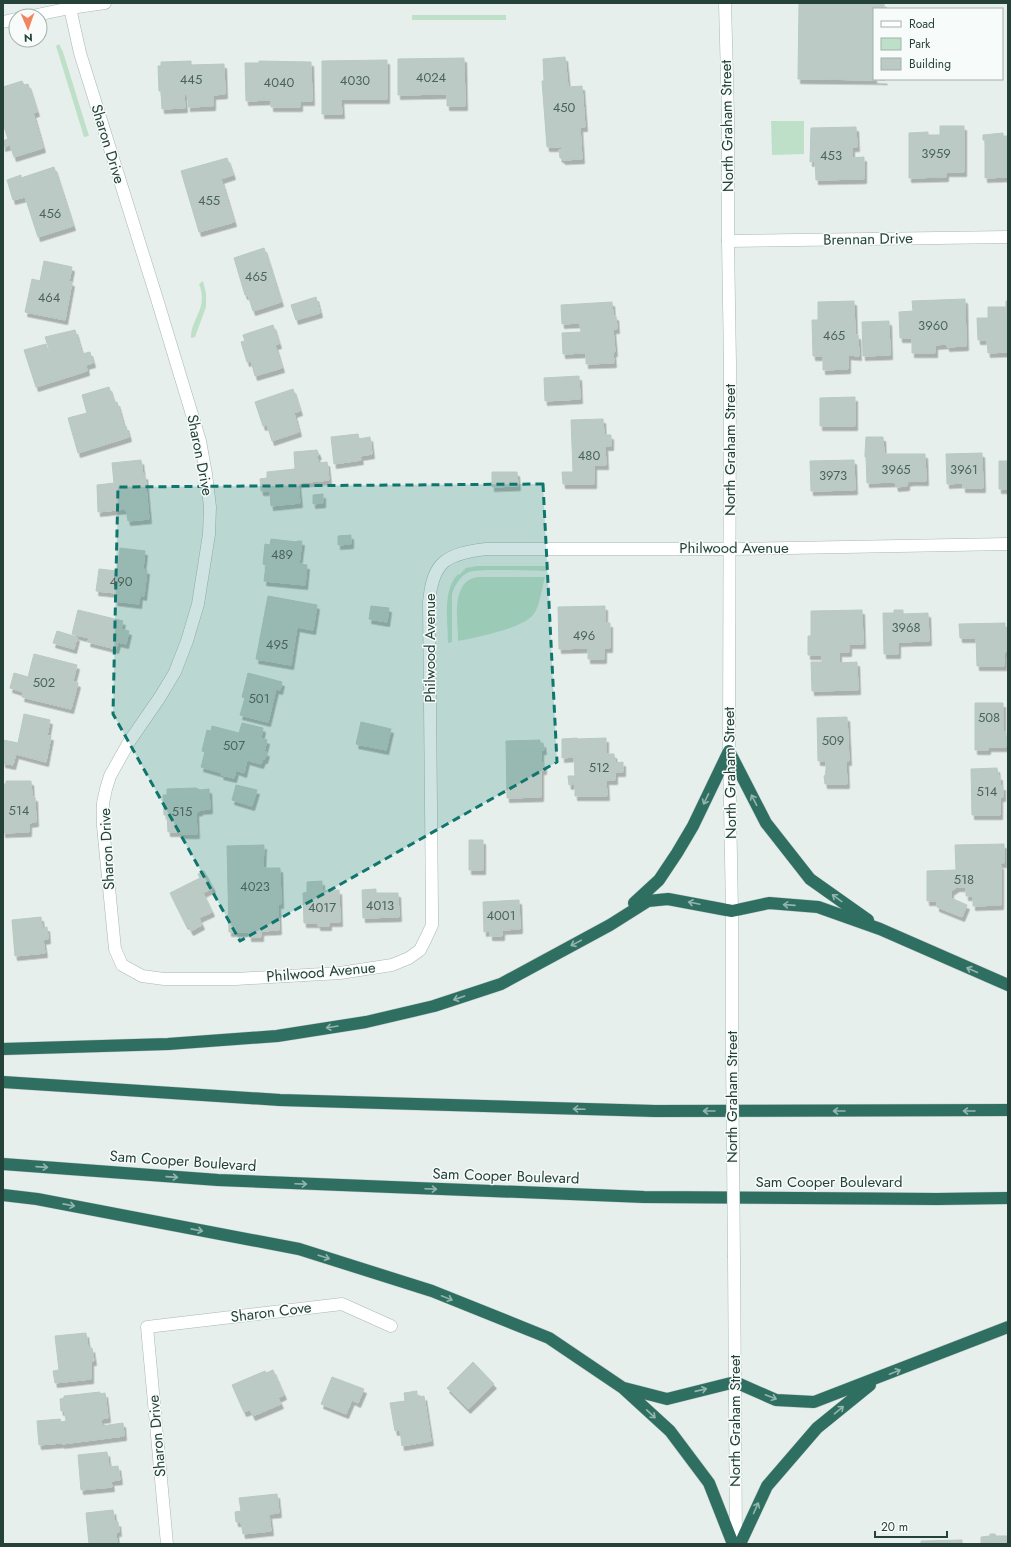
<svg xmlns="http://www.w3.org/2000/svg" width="1011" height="1547" viewBox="0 0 1011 1547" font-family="Jost,sans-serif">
  <defs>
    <filter id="shadow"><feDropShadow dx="2.5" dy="4.5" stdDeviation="0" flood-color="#0004"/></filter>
  </defs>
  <rect width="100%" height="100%" fill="#e6efeb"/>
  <path fill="#bfe0c8" d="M412,15H506V20H412Z
    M59,44L63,52L89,136L84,137L56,46Z
    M771,121H804V154L772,155Z
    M203,281L206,293V307L195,337L191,338C190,319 209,309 199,284Z
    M477,566H548L547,571C531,571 480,568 469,572C460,576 455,585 452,594V642L448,643C448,622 442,590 458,574L459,575L466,568Z
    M478,577H545C542,587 540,607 533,615C521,629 476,637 458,641C458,620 450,581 478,577Z"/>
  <path fill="#bbcac4" stroke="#b8c9c2" filter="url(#shadow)" d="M799,3H884V9H874V79L885,80L798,79Z
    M565,57L568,87L582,86L585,127H580L582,159L563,160L562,158H560L559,150H562L561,147H547L542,81H544L543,59Z
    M464,58L465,106H447V94L398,95V59Z
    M387,60V99H341L342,114H322V61Z
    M191,61V65L224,64L225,94L213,95V106L188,107V97H187L186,94H184L185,108L162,109L161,91H159L158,66H161V62Z
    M259,61L311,62L312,101H300V107H271V100L246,101L245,63H259Z
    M22,81L24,85L28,84L37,112L33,113L43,148L14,157L10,145L3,147V141L8,139L3,123V87Z
    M940,126H964V172H946V177L909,178V133L928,132V135H940Z
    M856,127L857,147H852V158L864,157V179L816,180L815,161L810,162L811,128Z
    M1003,133V136H1008V177L985,178V140H983V135Z
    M227,158L233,175L221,179L234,222L199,232L181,171Z
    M54,167L73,226L38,237L25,197L13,200L7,180L21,175V178Z
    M264,248L281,302L253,311L248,295H245L234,258Z
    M44,261L72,267L69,282H72L65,320L25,312L32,279L40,281Z
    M316,297L320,313L296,320L291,305Z
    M965,299L966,346L947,347V344L935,345V353H912V338H900L899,312L913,311L912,301Z
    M854,301L855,335H858L859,356L848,355V369L823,370V356H813L812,320H818V302Z
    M1006,301H1008V352L988,353L987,340H978L977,318H988V307H1006Z
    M612,302L613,316H616L617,329H613L615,352H613L614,363L586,364V353L563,354L562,333L581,332L580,323L562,324L561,305Z
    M889,321L890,355L863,356L862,322Z
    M273,325L279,344L275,345L282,368L255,376L251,361L247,362L241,342L245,341L243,335Z
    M75,330L82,354L90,352L93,363L86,365L87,371L36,387L24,350L46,344L50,357H52L45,337Z
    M579,376L580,399L545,401L544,378Z
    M109,387L114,403L117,402L124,427L126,426L129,437L78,453L68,418L87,413L82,395Z
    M293,389L300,411L294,413L299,432L272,441L267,425L263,426L255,402Z
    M855,397V426H820V398Z
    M603,419L604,435H611V446H605L606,465H594V484H563L562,472H573L571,420Z
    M358,434L359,439L370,437L372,454L360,456L361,460L334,464L331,437Z
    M866,437H883L884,454H925L926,481H911L907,482V486L896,487L895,482L867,483L866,457H865V453Z
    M317,450L319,455H317L318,463L327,462L329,480L298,483L300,503L271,506L270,491H261L260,479L267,478V472L295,469L294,452Z
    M982,453L983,488H963V483L947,484L946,454Z
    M141,460L143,476L145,475L149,519L128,521L126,509L98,512L97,485L114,483L112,463Z
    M854,460L855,490L811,491L810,461Z
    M999,461H1008V489H999Z
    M492,472H517L518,486L492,487Z
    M323,494V503L313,504V495Z
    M351,535V544L338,545V536Z
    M271,539L297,542V541H302L299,564L307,565L305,585L264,581L266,565L263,564L265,544L270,545Z
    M120,548L145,551L143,569L147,570L144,596L140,595L139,604L115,601L116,593L96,591L99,569L117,571Z
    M268,596L317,605L313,630L297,627L291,665L256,659Z
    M371,606L389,608L387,622L369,619Z
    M605,606V623H610V648H604V659H588V648L559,649L558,607Z
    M78,610L123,621L121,629L129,631L126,644L118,642L116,649L88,642L89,638L72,634Z
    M862,610L863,644H849V652H839V663L857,662L858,690L812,691L811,662H822V655H808V636H811V611Z
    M894,610H903V614L928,613L929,641L898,642V654H884L883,613H894Z
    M1005,623V628H1008V636H1006V652L1004,653V666H977L976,638H960L959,624Z
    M57,631L77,637L74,649L53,643Z
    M34,654L77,665L73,681L78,683L71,709L22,697L23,692L10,688L14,673L28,677Z
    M248,673L282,682L280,690L276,689L268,722L240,715L245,698L242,697Z
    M975,703H1003V732H1006V747H988V750H975Z
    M24,714L50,720L47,736H51L46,762L16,754L13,765L3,763V740L18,743Z
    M847,717L849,761H846L847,784H825L824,776H825L826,770V761H818L817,718Z
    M361,722L391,729L386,750L356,744Z
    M242,723L263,728L261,738L267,740L264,752H267L265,759H263L261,764L247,760L244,773L236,770L234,778L221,775L222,773L201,767L205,752L202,751L207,730L211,731L212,726L239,733Z
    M577,738V739L606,738V754H614L615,763L623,762V772H615V780H606L607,796H575V784L569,785L568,776H575L574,757L562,758V739Z
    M540,740V743H543L544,750H541V763H544V770H541V797L507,798L506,741Z
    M997,768L998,776H1000V786H1003V797H1000V815H972L971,769Z
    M6,781H31L32,797H35L36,822L29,823V832L3,833V784H6Z
    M236,785L257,790L252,806L232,800Z
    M196,788L200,790L209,789L210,809L200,810V811L196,812L197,834H181V832H168L167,815H164L163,795H167V789Z
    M469,840H483V870H469Z
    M1004,844V863H999V865H1001V905L973,906V896H966V887H957L951,891V898L967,905L962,917L937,907V901H927V871L956,870L955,845Z
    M264,845L263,868H280L281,904H278L279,930L261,931V937H249V932H229L227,846Z
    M204,871L213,888L203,893L212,912L199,918L202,925L191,931L187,924L186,925L170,893L200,878L198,874Z
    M322,881V891L339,890L340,922H329V926H318V923H304L303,893L307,892V882Z
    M376,889V893H398L399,917L363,918L362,890Z
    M519,900L520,929L502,930V936H490V931L484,932L483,902Z
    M41,917L42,928L47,927L48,939L43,940L45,953L15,956L12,920Z
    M86,1333L88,1348H92L94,1361H91V1379L55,1383L53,1371L59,1370L55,1336Z
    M473,1362L494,1384L468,1409L447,1388Z
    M273,1370L284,1395L278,1398L281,1404L253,1416L250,1410L244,1412L232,1385L265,1371L266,1373Z
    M332,1377L364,1389L358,1403L352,1400L346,1414L321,1404Z
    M417,1391V1397L424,1396L431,1441L402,1446L400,1430L395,1431L390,1403L405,1401L404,1393Z
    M100,1392V1394L105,1393L108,1418L101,1419L102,1426L123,1423L124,1436L62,1444V1443L39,1445L37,1421L60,1419L61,1422L66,1421L65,1411H61L60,1399L64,1398V1396Z
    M107,1452L109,1467L118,1466L120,1480L111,1481L112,1487L81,1490L78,1455Z
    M277,1494L279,1513L269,1514L271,1531L243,1534L241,1522H236L235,1512L241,1511L239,1498Z
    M113,1510L115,1523L118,1522L119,1532H116L117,1544H89L86,1513Z
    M990,1534H995L996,1536H1008V1544H981V1537L990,1536Z
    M962,1540V1544H921V1541Z"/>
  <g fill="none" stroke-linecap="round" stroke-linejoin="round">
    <g stroke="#a8b8b2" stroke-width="13">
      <path id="minor" d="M70,8L80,53L157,299L200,441L206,474L210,507L209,534L198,604L187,641L175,672L160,697L129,742L110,776L106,789L103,803V826L115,949L122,965L142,976L164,979H236L340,973L392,965L409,958L420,950L426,938L432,925V909L429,602C433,561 446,554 486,549H730L1008,544
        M32,16L70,8L105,3
        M3,22L16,19
        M728,241L1008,237
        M167,1544L147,1327L342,1304L391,1326"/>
    </g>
    <g stroke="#a4bbb3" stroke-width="13">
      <path id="secondary" d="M725,3L728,116V241L730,364L729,751L732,911V1053
        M734,1257L736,1544"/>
    </g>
    <g stroke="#c2cac8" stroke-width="13">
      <path id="motorway" d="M729,751L766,823L810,879L868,920
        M634,903L659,880L677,853L693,826L729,751
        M3,1049L168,1044L277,1036L366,1022L434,1006L501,984L610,925L648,901L668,899L732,911L769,903L818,907L880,929L1008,985
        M3,1082L280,1100L655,1111L1008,1110
        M3,1164L218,1180L644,1197L937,1199L1008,1198
        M3,1195L37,1199L299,1249L432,1291L549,1338L623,1388L670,1431L709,1483L733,1544
        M624,1388L667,1399L735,1382L776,1400L814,1402L1008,1327
        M740,1544L767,1486L817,1428L870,1385"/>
    </g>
    <use href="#minor" stroke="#fff" stroke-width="12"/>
    <use href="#secondary" stroke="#fff" stroke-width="12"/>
    <use href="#motorway" stroke="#2f6f62" stroke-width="12"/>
    <g stroke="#a4bbb3" stroke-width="13" stroke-linecap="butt">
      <path id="secondary-bridge" d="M732,1053L734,1257"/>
    </g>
    <use href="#secondary-bridge" stroke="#fff" stroke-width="12"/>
  </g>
  <defs><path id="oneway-shaft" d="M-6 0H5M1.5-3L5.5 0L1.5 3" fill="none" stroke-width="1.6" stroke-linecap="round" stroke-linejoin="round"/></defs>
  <g stroke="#93b5ae">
    <use href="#oneway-shaft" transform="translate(706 799) rotate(116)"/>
    <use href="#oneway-shaft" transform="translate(754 800) rotate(-117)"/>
    <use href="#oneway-shaft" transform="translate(837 898) rotate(-144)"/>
    <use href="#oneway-shaft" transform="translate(694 903) rotate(-168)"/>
    <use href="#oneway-shaft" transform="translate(789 905) rotate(-176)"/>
    <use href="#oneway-shaft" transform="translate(576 943) rotate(152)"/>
    <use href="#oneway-shaft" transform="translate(972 970) rotate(-156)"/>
    <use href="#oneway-shaft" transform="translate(459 998) rotate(161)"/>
    <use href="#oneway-shaft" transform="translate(332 1027) rotate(171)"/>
    <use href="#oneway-shaft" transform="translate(579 1109) rotate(-178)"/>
    <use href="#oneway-shaft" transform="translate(709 1111) rotate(180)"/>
    <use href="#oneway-shaft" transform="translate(839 1111) rotate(180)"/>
    <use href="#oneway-shaft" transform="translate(969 1111) rotate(180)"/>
    <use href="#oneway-shaft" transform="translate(42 1167) rotate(4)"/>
    <use href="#oneway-shaft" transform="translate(172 1177) rotate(4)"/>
    <use href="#oneway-shaft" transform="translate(301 1184) rotate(2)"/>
    <use href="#oneway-shaft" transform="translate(431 1189) rotate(2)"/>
    <use href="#oneway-shaft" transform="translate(69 1205) rotate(11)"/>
    <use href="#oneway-shaft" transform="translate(197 1230) rotate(11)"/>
    <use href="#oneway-shaft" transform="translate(324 1257) rotate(18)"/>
    <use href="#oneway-shaft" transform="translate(447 1298) rotate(22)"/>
    <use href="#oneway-shaft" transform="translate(895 1372) rotate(-22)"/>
    <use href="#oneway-shaft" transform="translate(701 1390) rotate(-13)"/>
    <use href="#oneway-shaft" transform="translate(771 1397) rotate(21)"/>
    <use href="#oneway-shaft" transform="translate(839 1410) rotate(-40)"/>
    <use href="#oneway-shaft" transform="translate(651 1414) rotate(43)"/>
    <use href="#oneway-shaft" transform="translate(756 1508) rotate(-66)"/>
  </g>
  <path fill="#0f766e" fill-opacity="0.2" stroke="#0f766e" stroke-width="3" stroke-dasharray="8 5" stroke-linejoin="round" d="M543,484L557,762L240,941L113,714L118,487Z"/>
  <g text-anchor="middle" stroke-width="3" stroke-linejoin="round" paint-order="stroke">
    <g font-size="13" fill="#4a645c">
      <text x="431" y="82">4024</text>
      <text x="191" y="84">445</text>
      <text x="355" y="85">4030</text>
      <text x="279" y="87">4040</text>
      <text x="564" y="112">450</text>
      <text x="936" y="158">3959</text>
      <text x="831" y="160">453</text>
      <text x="209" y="205">455</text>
      <text x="50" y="218">456</text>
      <text x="256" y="281">465</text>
      <text x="49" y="302">464</text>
      <text x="933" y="330">3960</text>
      <text x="834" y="340">465</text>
      <text x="589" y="460">480</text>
      <text x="896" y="474">3965</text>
      <text x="964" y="474">3961</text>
      <text x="833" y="480">3973</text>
      <text x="282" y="559">489</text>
      <text x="121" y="586">490</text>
      <text x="906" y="632">3968</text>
      <text x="584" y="640">496</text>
      <text x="277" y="649">495</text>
      <text x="44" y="687">502</text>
      <text x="259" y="703">501</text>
      <text x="989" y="722">508</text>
      <text x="833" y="745">509</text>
      <text x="234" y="750">507</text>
      <text x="599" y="772">512</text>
      <text x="987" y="796">514</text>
      <text x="19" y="815">514</text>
      <text x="182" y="816">515</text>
      <text x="964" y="884">518</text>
      <text x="255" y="891">4023</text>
      <text x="380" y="910">4013</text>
      <text x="322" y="912">4017</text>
      <text x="501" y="920">4001</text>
    </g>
    <g font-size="15" fill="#24423a" stroke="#f7fbf9">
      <text transform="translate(727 126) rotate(-91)" y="5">North Graham Street</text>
      <text transform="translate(108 144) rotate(73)" y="5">Sharon Drive</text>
      <text transform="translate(868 239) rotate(-1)" y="5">Brennan Drive</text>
      <text transform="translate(730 450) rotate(-90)" y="5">North Graham Street</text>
      <text transform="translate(200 455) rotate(79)" y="5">Sharon Drive</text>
      <text x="734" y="553">Philwood Avenue</text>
      <text transform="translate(430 648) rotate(-90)" y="5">Philwood Avenue</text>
      <text transform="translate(730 773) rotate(-91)" y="5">North Graham Street</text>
      <text transform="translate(107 849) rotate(-93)" y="5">Sharon Drive</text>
      <text transform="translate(321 972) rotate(-5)" y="5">Philwood Avenue</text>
      <text transform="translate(732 1097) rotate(-90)" y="5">North Graham Street</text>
      <text transform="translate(183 1161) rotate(4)" y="5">Sam Cooper Boulevard</text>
      <text transform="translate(506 1176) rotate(2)" y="5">Sam Cooper Boulevard</text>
      <text x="829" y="1187">Sam Cooper Boulevard</text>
      <text transform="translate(271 1312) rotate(-7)" y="5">Sharon Cove</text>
      <text transform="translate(735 1421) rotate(-90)" y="5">North Graham Street</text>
      <text transform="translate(157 1436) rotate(-95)" y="5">Sharon Drive</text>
    </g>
  </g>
  <rect width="1011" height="1547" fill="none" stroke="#24423a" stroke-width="8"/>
  <rect x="873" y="8" width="130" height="72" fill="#f7fbf9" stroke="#a3b1ad"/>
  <rect x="881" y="21" width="20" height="6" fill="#ffffff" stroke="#a3b1ad"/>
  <text x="909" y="28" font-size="12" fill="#24423a">Road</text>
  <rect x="881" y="38" width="20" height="12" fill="#bfe0c8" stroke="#a3b1ad"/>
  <text x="909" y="48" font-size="12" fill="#24423a">Park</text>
  <rect x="881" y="58" width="20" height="12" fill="#bbcac4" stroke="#a3b1ad"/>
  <text x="909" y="68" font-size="12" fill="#24423a">Building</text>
  <g transform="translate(28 28) rotate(178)"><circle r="19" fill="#f7fbf9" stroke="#a3b1ad"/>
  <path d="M0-3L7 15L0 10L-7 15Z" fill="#f4845f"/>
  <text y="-6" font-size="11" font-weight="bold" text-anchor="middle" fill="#24423a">N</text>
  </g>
  <path d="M875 1531v6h72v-6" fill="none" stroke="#24423a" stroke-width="2"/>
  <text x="881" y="1531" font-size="12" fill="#24423a" stroke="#f7fbf9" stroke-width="3" paint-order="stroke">20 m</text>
</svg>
